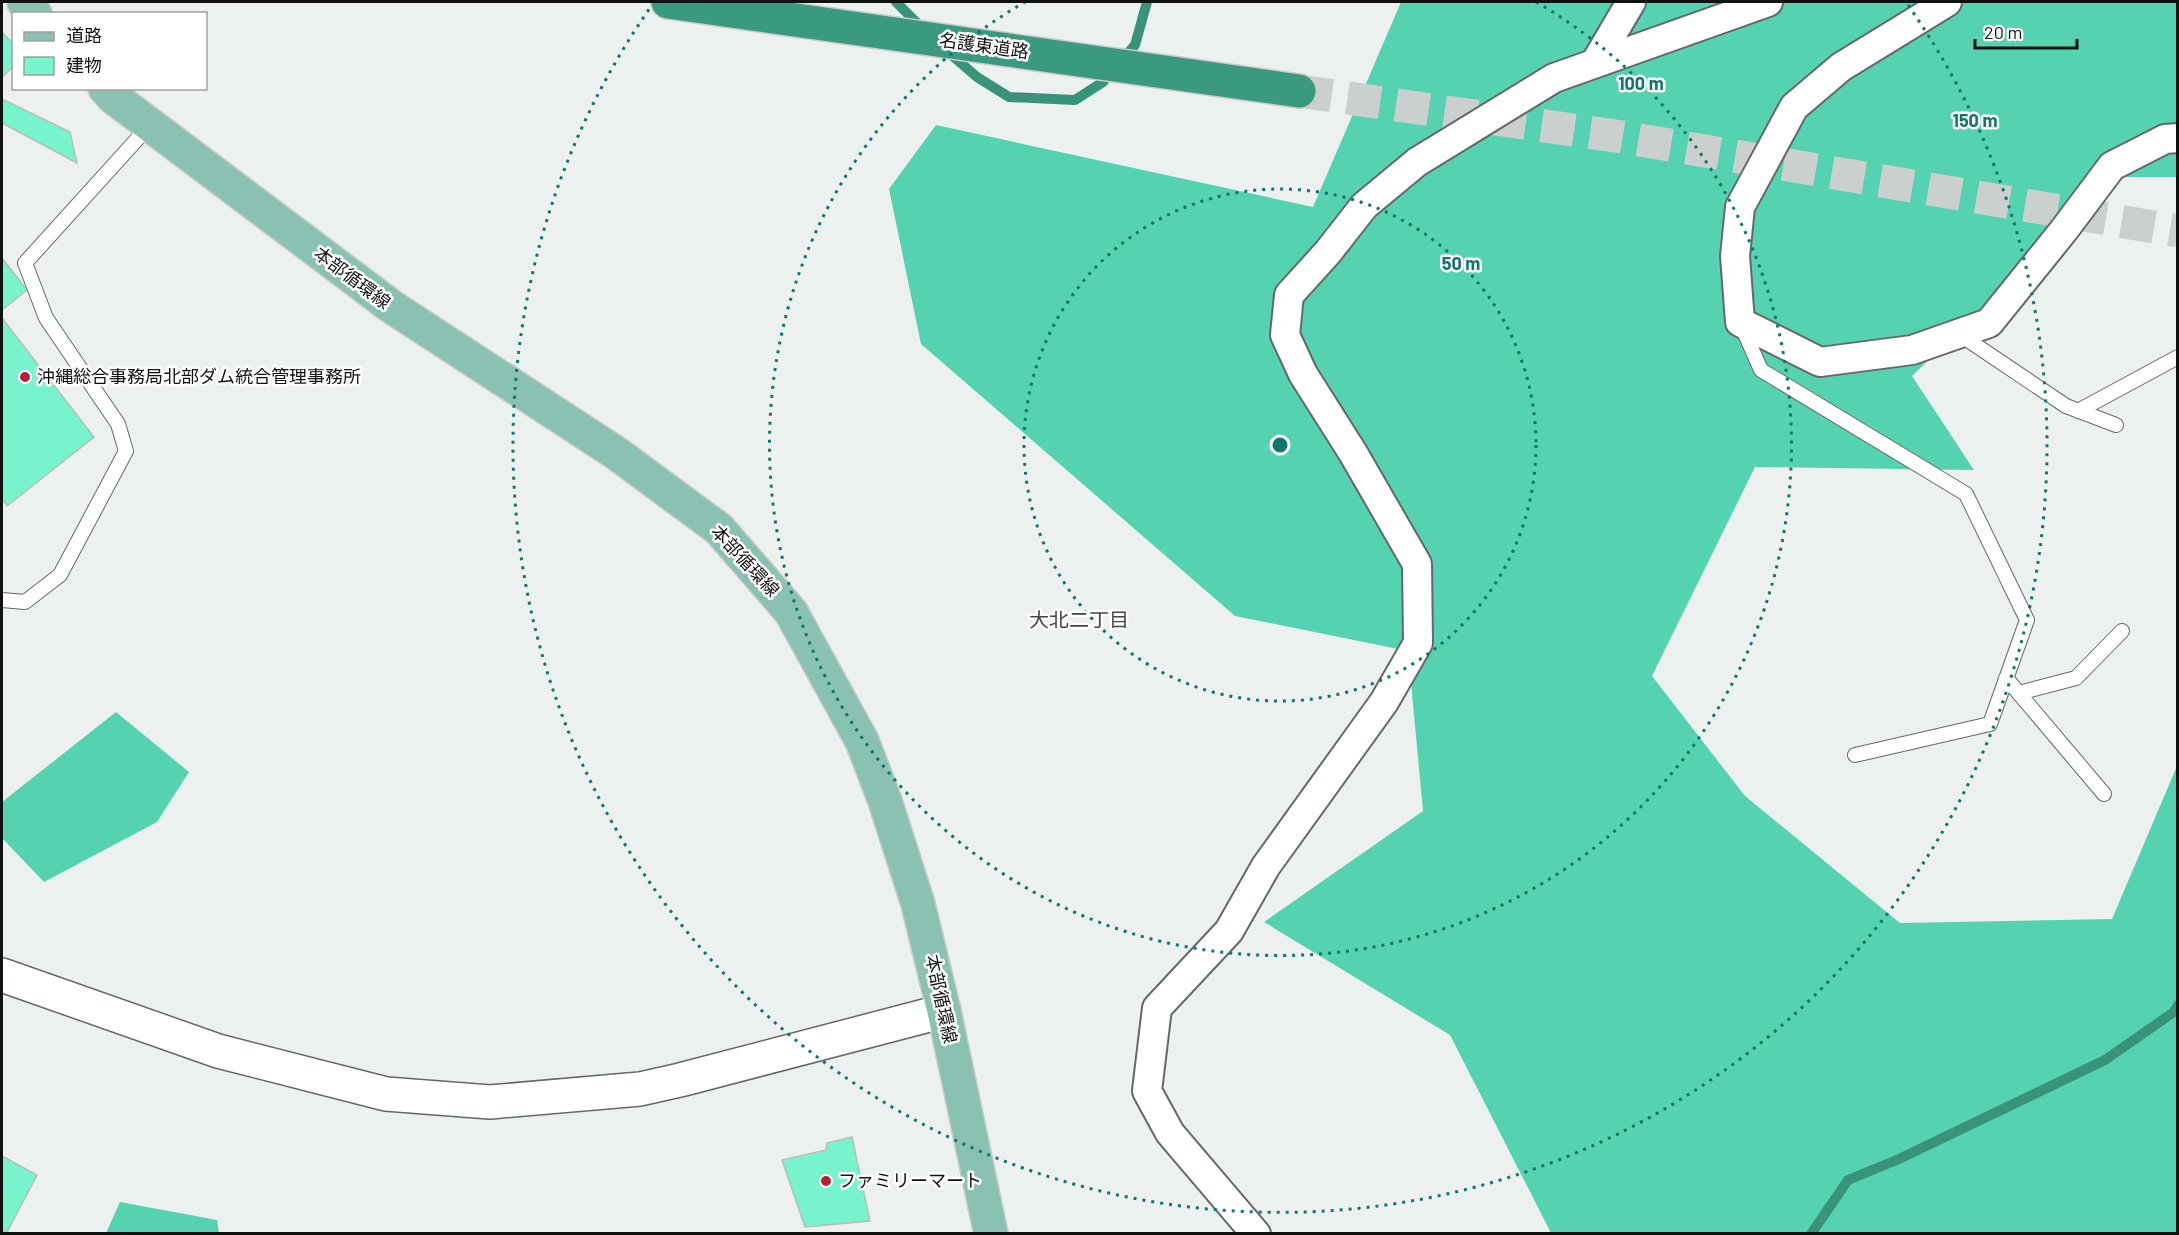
<svg xmlns="http://www.w3.org/2000/svg" width="2179" height="1235" viewBox="0 0 2179 1235" font-family="Barlow,'Noto Sans JP',sans-serif">
  <rect width="100%" height="100%" fill="#ecf1ef"/>
  <path fill="#55d3b0" d="M1401,2H2177V177H2116L1912,376L1974,470L1755,467L1652,676L1745,796L1900,923L2112,919L2177,766V1233H1551L1450,1035L1264,922L1423,811L1408,651L1235,616L921,344L889,189L936,125L1313,207Z
    M116,712L189,772L157,822L44,882L2,838V802Z
    M120,1202L217,1220L219,1233H106Z"/>
  <g fill="none" stroke-linecap="round" stroke-linejoin="round">
    <path stroke="#39937a" stroke-width="10" d="M896,2L923,29
      M948,52L977,77L1009,97L1075,100L1103,82L1135,45L1147,2
      M1811,1234L1848,1180L1899,1159L2105,1060L2174,1012L2178,1005"/>
  </g>
  <path fill="#77f3ce" stroke="#b8bebc" stroke-width="1.5" d="M2,32L14,45V66L2,77Z
    M2,99L70,132L77,163L2,123Z
    M2,258L27,290L2,310Z
    M2,318L94,437L7,506L2,499Z
    M852,1137L870,1221L805,1227L782,1160L826,1150L827,1143Z
    M2,1156L37,1175L6,1234H2Z"/>
  <g fill="none" stroke-linecap="round" stroke-linejoin="round">
    <path stroke="#cbd0ce" stroke-width="33" stroke-dasharray="33 16" stroke-linecap="butt" d="M1299,91L1622,137L2178,231"/>
    <g stroke="#646967" stroke-width="16">
      <path id="service" d="M1742,327L1761,370L1966,494L2027,620L1990,724L1855,755
        M1959,334L2066,406L2116,425
        M2078,411L2178,357
        M2,600L25,602L60,575L126,451L118,424L46,318L25,263L150,125
        M2006,678L2104,794
        M2019,693L2076,678L2122,631"/>
    </g>
    <g stroke="#646967" stroke-width="32">
      <path id="minor" d="M1947,2L1841,67L1794,107L1740,207L1735,256L1740,322L1820,362L1912,350L1989,323L2064,230L2112,166L2165,139L2178,138
        M1595,63L1631,2
        M1256,1234L1170,1133L1147,1091L1157,1008L1229,931L1266,866L1384,702L1418,643L1417,564L1353,453L1303,374L1285,335L1289,295L1328,252L1364,206L1417,162L1554,78L1768,2"/>
    </g>
    <g stroke="#646967" stroke-width="36">
      <path id="tertiary" d="M2,975L218,1051L386,1094L490,1102L640,1089L680,1080L944,1011"/>
    </g>
    <g stroke="#cacbcb" stroke-width="36">
      <path id="primary" d="M24,2L35,14
        M105,88L113,97L392,307L616,453L719,529L791,612L862,741L885,801L918,904L944,1011L991,1234"/>
    </g>
    <g stroke="#cacbcb" stroke-width="36">
      <path id="motorway" d="M668,2L1299,91"/>
    </g>
    <use href="#service" stroke="#fff" stroke-width="14"/>
    <use href="#minor" stroke="#fff" stroke-width="28"/>
    <use href="#tertiary" stroke="#fff" stroke-width="33"/>
    <use href="#primary" stroke="#89c2b2" stroke-width="33"/>
    <use href="#motorway" stroke="#3a9a7f" stroke-width="33"/>
  </g>
  <g fill="none" stroke="#0f766e" stroke-width="3" stroke-dasharray="3 6">
    <circle cx="1280" cy="445" r="256"/>
    <path d="M1536 2A511 511 0 1 1 1025 2"/>
    <path d="M1908 5A767 767 0 1 1 652 5"/>
  </g>
  <g fill="#b32132" stroke="#fff" stroke-width="2">
    <circle cx="25" cy="377" r="6"/>
    <circle cx="826" cy="1181" r="6"/>
  </g>
  <g text-anchor="middle" stroke-width="5" stroke-linejoin="round" paint-order="stroke">
    <g font-size="18" fill="#101211" stroke="#fff">
      <text transform="translate(984 46) rotate(8)" y="6">名護東道路</text>
      <text transform="translate(352 278) rotate(37)" y="6">本部循環線</text>
      <text transform="translate(745 561) rotate(47)" y="6">本部循環線</text>
      <text transform="translate(941 999) rotate(78)" y="6">本部循環線</text>
    </g>
    <g font-size="18" fill="#101211" stroke="#fff" text-anchor="start">
      <text x="37" y="383">沖縄総合事務局北部ダム統合管理事務所</text>
      <text x="838" y="1187">ファミリーマート</text>
    </g>
    <g font-size="20" fill="#424745" stroke="#fff">
      <text x="1079" y="627">大北二丁目</text>
    </g>
  </g>
  <circle cx="1280" cy="445" r="9" fill="#0f766e" stroke="#fff" stroke-width="3"/>
  <g font-size="18" text-anchor="middle" font-weight="bold" fill="#0f766e" stroke="#fff" stroke-width="5" stroke-linejoin="round" paint-order="stroke">
    <text x="1641" y="90">100 m</text>
    <text x="1975" y="127">150 m</text>
    <text x="1461" y="270">50 m</text>
  </g>
  <rect width="2179" height="1235" fill="none" stroke="#101211" stroke-width="6"/>
  <rect x="12" y="12" width="195" height="78" fill="#ffffff" stroke="#9fa0a0" stroke-width="1.5"/>
  <rect x="24" y="32" width="30" height="9" fill="#89c2b2" stroke="#9fa0a0" stroke-width="1.5"/>
  <text x="66" y="42" font-size="18" fill="#101211">道路</text>
  <rect x="24" y="57" width="30" height="18" fill="#77f3ce" stroke="#9fa0a0" stroke-width="1.5"/>
  <text x="66" y="72" font-size="18" fill="#101211">建物</text>
  <path d="M1975 39v9h102v-9" fill="none" stroke="#101211" stroke-width="3"/>
  <text x="1984" y="39" font-size="18" fill="#101211" stroke="#ffffff" stroke-width="4.5" paint-order="stroke">20 m</text>
</svg>
